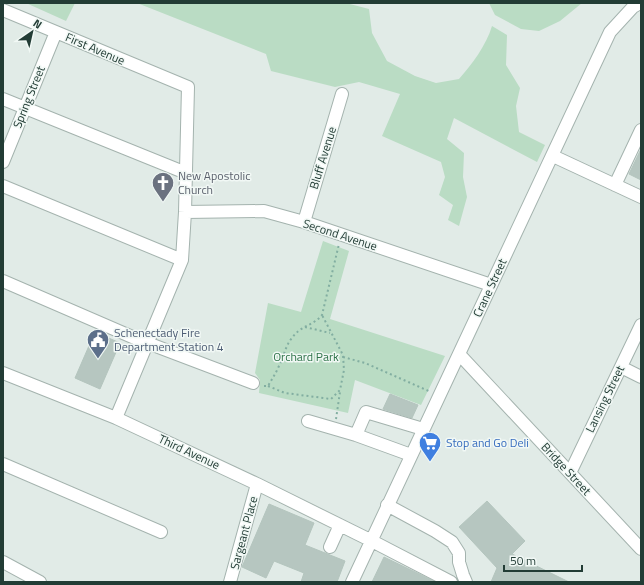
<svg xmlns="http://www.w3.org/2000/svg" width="644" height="585" viewBox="0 0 644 585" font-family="'Titillium Web',sans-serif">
  <rect width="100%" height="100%" fill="#e1ebe7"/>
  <path fill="#badcc4" d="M26,3H75L66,21Z
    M137,3H346L369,9L372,33L387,61L415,76L436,83L459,79C472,64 486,46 492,26L507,35L506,65L520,88L516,106L519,132L545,145L537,162L454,118L447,139L464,153L463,177L467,197L459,226L448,220L453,205L439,195L445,177L441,162L382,136L400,94L359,82L335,87L271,71L266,54Z
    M489,3H582L560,21L539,31L521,29L495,15Z
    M323,241L349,251L330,319L445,356L421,405L355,380L348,413L259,393L260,380L255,373L268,303L301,312Z"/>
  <path fill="#b6c6c0" stroke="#b4c5be" d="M641,149V180L629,174Z
    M95,332L120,343L100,389L75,378Z
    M390,394L418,405L412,418L383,409Z
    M487,501L525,541L512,554L569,582H491L497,568L459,527Z
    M269,504L314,523L305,545L345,561L337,582H301L304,573L274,561L266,578L242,567Z
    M384,557L415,572L435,582H372Z"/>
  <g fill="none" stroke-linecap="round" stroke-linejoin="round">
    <g stroke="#a4b3ae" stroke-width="14">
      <path id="minor" d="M3,10L188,87L185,212L182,260L116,418
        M3,99L186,173
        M553,156L641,197
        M3,162L56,32
        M615,185L641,130
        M3,186L182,260
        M185,212L264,211L304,222L491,285
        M304,222L342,94
        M3,281L137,339L253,383
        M459,354L641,549
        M621,367L641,377
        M3,373L116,418L257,484L370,540L451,582
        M308,421L356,435
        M411,455L356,435L366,412L423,429
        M3,464L161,532
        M570,473L641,325
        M387,505L435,531L452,542L459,553V562L463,575L466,582
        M330,547L340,525
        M3,562L40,582
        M230,582L257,484
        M352,582L610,32L633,7L640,3"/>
    </g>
    <path stroke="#82aea1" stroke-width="2" stroke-dasharray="2 3" stroke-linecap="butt" d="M305,327L330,333
      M343,357L365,363L431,392
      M264,386H268C272,379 276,373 279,366C284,357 285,346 292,338C301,325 313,326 322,315L339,244
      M268,386L285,393L331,399L340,390L344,370L343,355L322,315
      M336,419L340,392"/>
    <use href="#minor" stroke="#fff" stroke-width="12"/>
  </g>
  <defs>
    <g id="church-pin" transform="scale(1.15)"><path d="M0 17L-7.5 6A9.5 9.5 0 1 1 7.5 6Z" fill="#6b7280" stroke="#f1f8f5"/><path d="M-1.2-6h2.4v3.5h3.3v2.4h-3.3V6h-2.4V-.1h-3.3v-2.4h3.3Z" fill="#fff"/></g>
    <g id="civic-pin" transform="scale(1.15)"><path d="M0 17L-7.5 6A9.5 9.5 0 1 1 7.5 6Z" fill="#5c6f8a" stroke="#f1f8f5"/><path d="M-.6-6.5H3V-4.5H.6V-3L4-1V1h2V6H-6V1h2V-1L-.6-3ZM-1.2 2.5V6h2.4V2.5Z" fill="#fff"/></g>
    <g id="supermarket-pin" transform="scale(1.15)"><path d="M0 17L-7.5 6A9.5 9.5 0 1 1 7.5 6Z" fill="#3f7fe0" stroke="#f1f8f5"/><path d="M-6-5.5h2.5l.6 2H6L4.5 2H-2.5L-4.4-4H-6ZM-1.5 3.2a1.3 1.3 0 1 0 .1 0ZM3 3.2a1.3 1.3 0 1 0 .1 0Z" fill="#fff"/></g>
  </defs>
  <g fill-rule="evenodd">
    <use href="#church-pin" x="163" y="183"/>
    <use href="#civic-pin" x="98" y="340"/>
    <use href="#supermarket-pin" x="430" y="443"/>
  </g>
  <g text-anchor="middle" stroke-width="3" stroke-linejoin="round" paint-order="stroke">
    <g font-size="12" fill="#223c35" stroke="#f1f8f5">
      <text transform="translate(95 49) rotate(23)" y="4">First Avenue</text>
      <text transform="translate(29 97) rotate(-68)" y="4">Spring Street</text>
      <text transform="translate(323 158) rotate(-73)" y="4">Bluff Avenue</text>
      <text transform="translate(340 235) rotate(18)" y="4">Second Avenue</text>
      <text transform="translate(490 288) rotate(-65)" y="4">Crane Street</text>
      <text transform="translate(605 399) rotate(-64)" y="4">Lansing Street</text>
      <text transform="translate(189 452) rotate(25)" y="4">Third Avenue</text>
      <text transform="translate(566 469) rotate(47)" y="4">Bridge Street</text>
      <text transform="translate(244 533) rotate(-75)" y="4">Sargeant Place</text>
    </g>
    <g font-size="12" fill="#5b616d" stroke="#f1f8f5" text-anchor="start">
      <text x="178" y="180">New Apostolic<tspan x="178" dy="14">Church</tspan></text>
    </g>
    <g font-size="12" fill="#4e5e75" stroke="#f1f8f5" text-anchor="start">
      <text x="114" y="337">Schenectady Fire<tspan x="114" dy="14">Department Station 4</tspan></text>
    </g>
    <g font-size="12" fill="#2d7248" stroke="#f1f8f5">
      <text x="306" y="361">Orchard Park</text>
    </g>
    <g font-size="12" fill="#366cbe" stroke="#f1f8f5" text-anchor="start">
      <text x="446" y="447">Stop and Go Deli</text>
    </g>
  </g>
  <rect width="644" height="585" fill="none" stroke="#223c35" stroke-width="8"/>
  <g transform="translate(32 32) rotate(34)" stroke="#f1f8f5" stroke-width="3" paint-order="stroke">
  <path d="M0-3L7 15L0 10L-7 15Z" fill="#223c35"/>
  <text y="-6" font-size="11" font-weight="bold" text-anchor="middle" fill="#223c35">N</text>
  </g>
  <path d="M504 565v6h78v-6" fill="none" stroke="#223c35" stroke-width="2"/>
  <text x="510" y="565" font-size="12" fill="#223c35" stroke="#f1f8f5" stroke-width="3" paint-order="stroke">50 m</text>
</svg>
